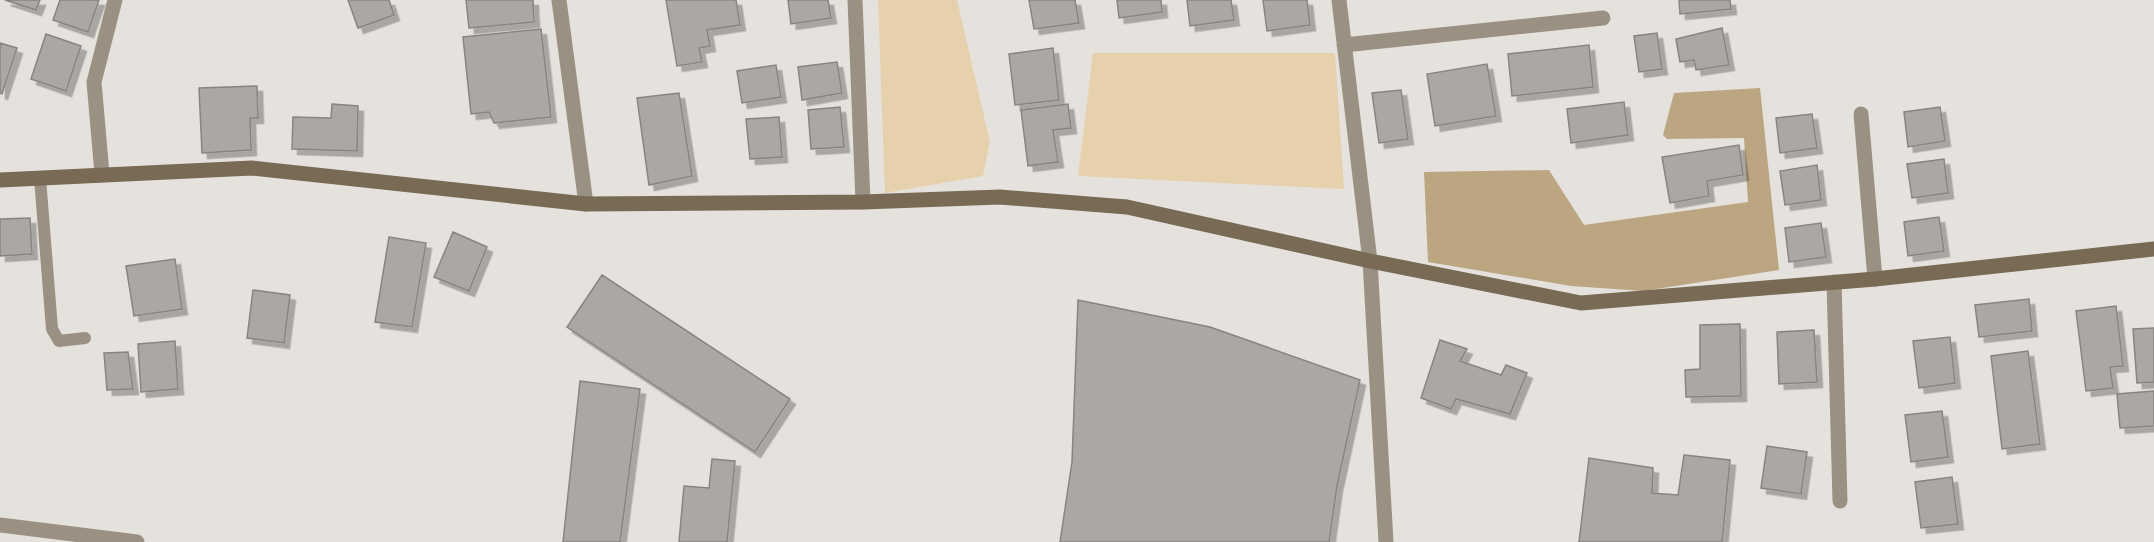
<svg xmlns="http://www.w3.org/2000/svg" width="2154" height="542" viewBox="0 0 2154 542" font-family="'DM Sans',sans-serif">
  <defs>
    <filter id="shadow"><feDropShadow dx="5.5" dy="5.5" stdDeviation="0" flood-color="#0004"/></filter>
  </defs>
  <rect width="100%" height="100%" fill="#e5e2de"/>
  <path fill="#e7d0ac" d="M878,0H957L990,142L983,176L885,193Z
    M1093,53H1335L1344,189L1078,176Z"/>
  <path fill="#bca581" d="M1760,88L1779,270L1643,291L1571,286L1428,262L1424,172L1549,170L1584,225L1748,202L1744,138L1667,139L1663,135L1674,93Z"/>
  <path fill="#aba8a4" stroke="#888581" stroke-width="1.5" filter="url(#shadow)" d="M5,0H40L36,10Z
    M60,0H99L88,32L53,20Z
    M348,0H389L394,15L358,28Z
    M466,0H533L534,22L469,28Z
    M666,0H736L740,25L707,30L710,46L699,48L702,62L677,66Z
    M788,0H828L831,18L791,24Z
    M1029,0H1075L1079,23L1034,29Z
    M1117,0H1161L1162,12L1119,18Z
    M1187,0H1231L1234,20L1190,26Z
    M1263,0H1307L1310,25L1267,31Z
    M1679,0H1730L1731,9L1680,14Z
    M1722,28L1729,65L1696,70L1694,60L1680,62L1676,39Z
    M541,29L551,117L494,123L489,112L471,114L463,37Z
    M1657,33L1662,69L1639,72L1634,36Z
    M46,34L81,46L66,91L31,79Z
    M0,43L17,48L2,94L0,93Z
    M1589,45L1593,87L1512,96L1508,54Z
    M1053,48L1059,100L1015,105L1009,54Z
    M837,62L842,93L802,100L798,67Z
    M1487,64L1496,116L1435,126L1427,74Z
    M776,65L781,97L742,103L737,71Z
    M257,86L258,118H250L251,150L202,153L199,88Z
    M1401,90L1408,139L1379,143L1372,93Z
    M679,93L692,176L649,185L637,98Z
    M1624,102L1628,135L1571,143L1567,109Z
    M332,104L358,106L357,151L292,149L293,117L331,118Z
    M1068,104L1071,128L1053,130L1058,162L1028,166L1021,110Z
    M840,107L844,147L811,149L808,110Z
    M1940,107L1945,141L1908,147L1904,112Z
    M1812,114L1817,148L1780,153L1776,118Z
    M779,117L782,157L750,159L746,119Z
    M1739,145L1743,175L1707,181L1709,196L1670,203L1662,157Z
    M1944,159L1948,193L1912,198L1907,164Z
    M1817,165L1821,200L1785,205L1780,171Z
    M1939,217L1944,251L1908,256L1904,222Z
    M30,218L32,254L0,256V219Z
    M1821,223L1826,257L1789,262L1785,228Z
    M453,232L487,247L469,291L434,277Z
    M389,237L426,243L412,327L375,322Z
    M175,259L182,309L134,316L126,266Z
    M602,275L790,399L755,452L567,327Z
    M253,290L290,295L284,343L247,338Z
    M2029,299L2032,331L1979,337L1975,305Z
    M1078,300L1210,327L1360,380L1337,486L1329,542H1060L1072,462Z
    M2116,306L2123,366L2110,367L2113,388L2086,391L2076,311Z
    M1740,324L1741,396L1686,397L1685,370L1700,369V325Z
    M2154,328V382L2137,383L2133,329Z
    M1814,330L1817,382L1779,384L1777,332Z
    M1950,337L1955,383L1919,388L1913,341Z
    M1440,340L1467,349L1460,361L1501,375L1506,365L1527,373L1510,414L1456,399L1451,409L1421,398Z
    M175,341L178,389L141,392L138,344Z
    M2028,351L2040,444L2002,449L1991,356Z
    M128,352L133,389L107,390L104,353Z
    M580,381L640,389L620,542H563Z
    M2154,391V426L2120,428L2117,394Z
    M1942,411L1948,457L1911,462L1905,415Z
    M1767,446L1807,452L1801,494L1761,488Z
    M1684,455L1730,460L1722,542H1579L1589,458L1653,468L1652,493L1678,495Z
    M712,459L735,461L727,542H679L684,486L709,488Z
    M1952,477L1958,524L1921,528L1915,482Z"/>
  <g fill="none" stroke-linecap="round" stroke-linejoin="round">
    <path stroke="#9b9182" stroke-width="12" d="M40,178L52,329L59,341L85,338"/>
    <path stroke="#9b9182" stroke-width="15" d="M559,0L586,204
      M855,0L863,202
      M1339,0L1370,261L1386,542
      M1344,45L1603,18
      M1861,114L1875,279
      M102,174L94,82L115,0
      M1834,282L1840,501
      M0,525L137,542"/>
    <path stroke="#786a54" stroke-width="15" d="M0,180L252,168L586,204L863,202L1000,197L1127,207L1370,261L1581,303L1875,279L2154,249"/>
  </g>
</svg>
